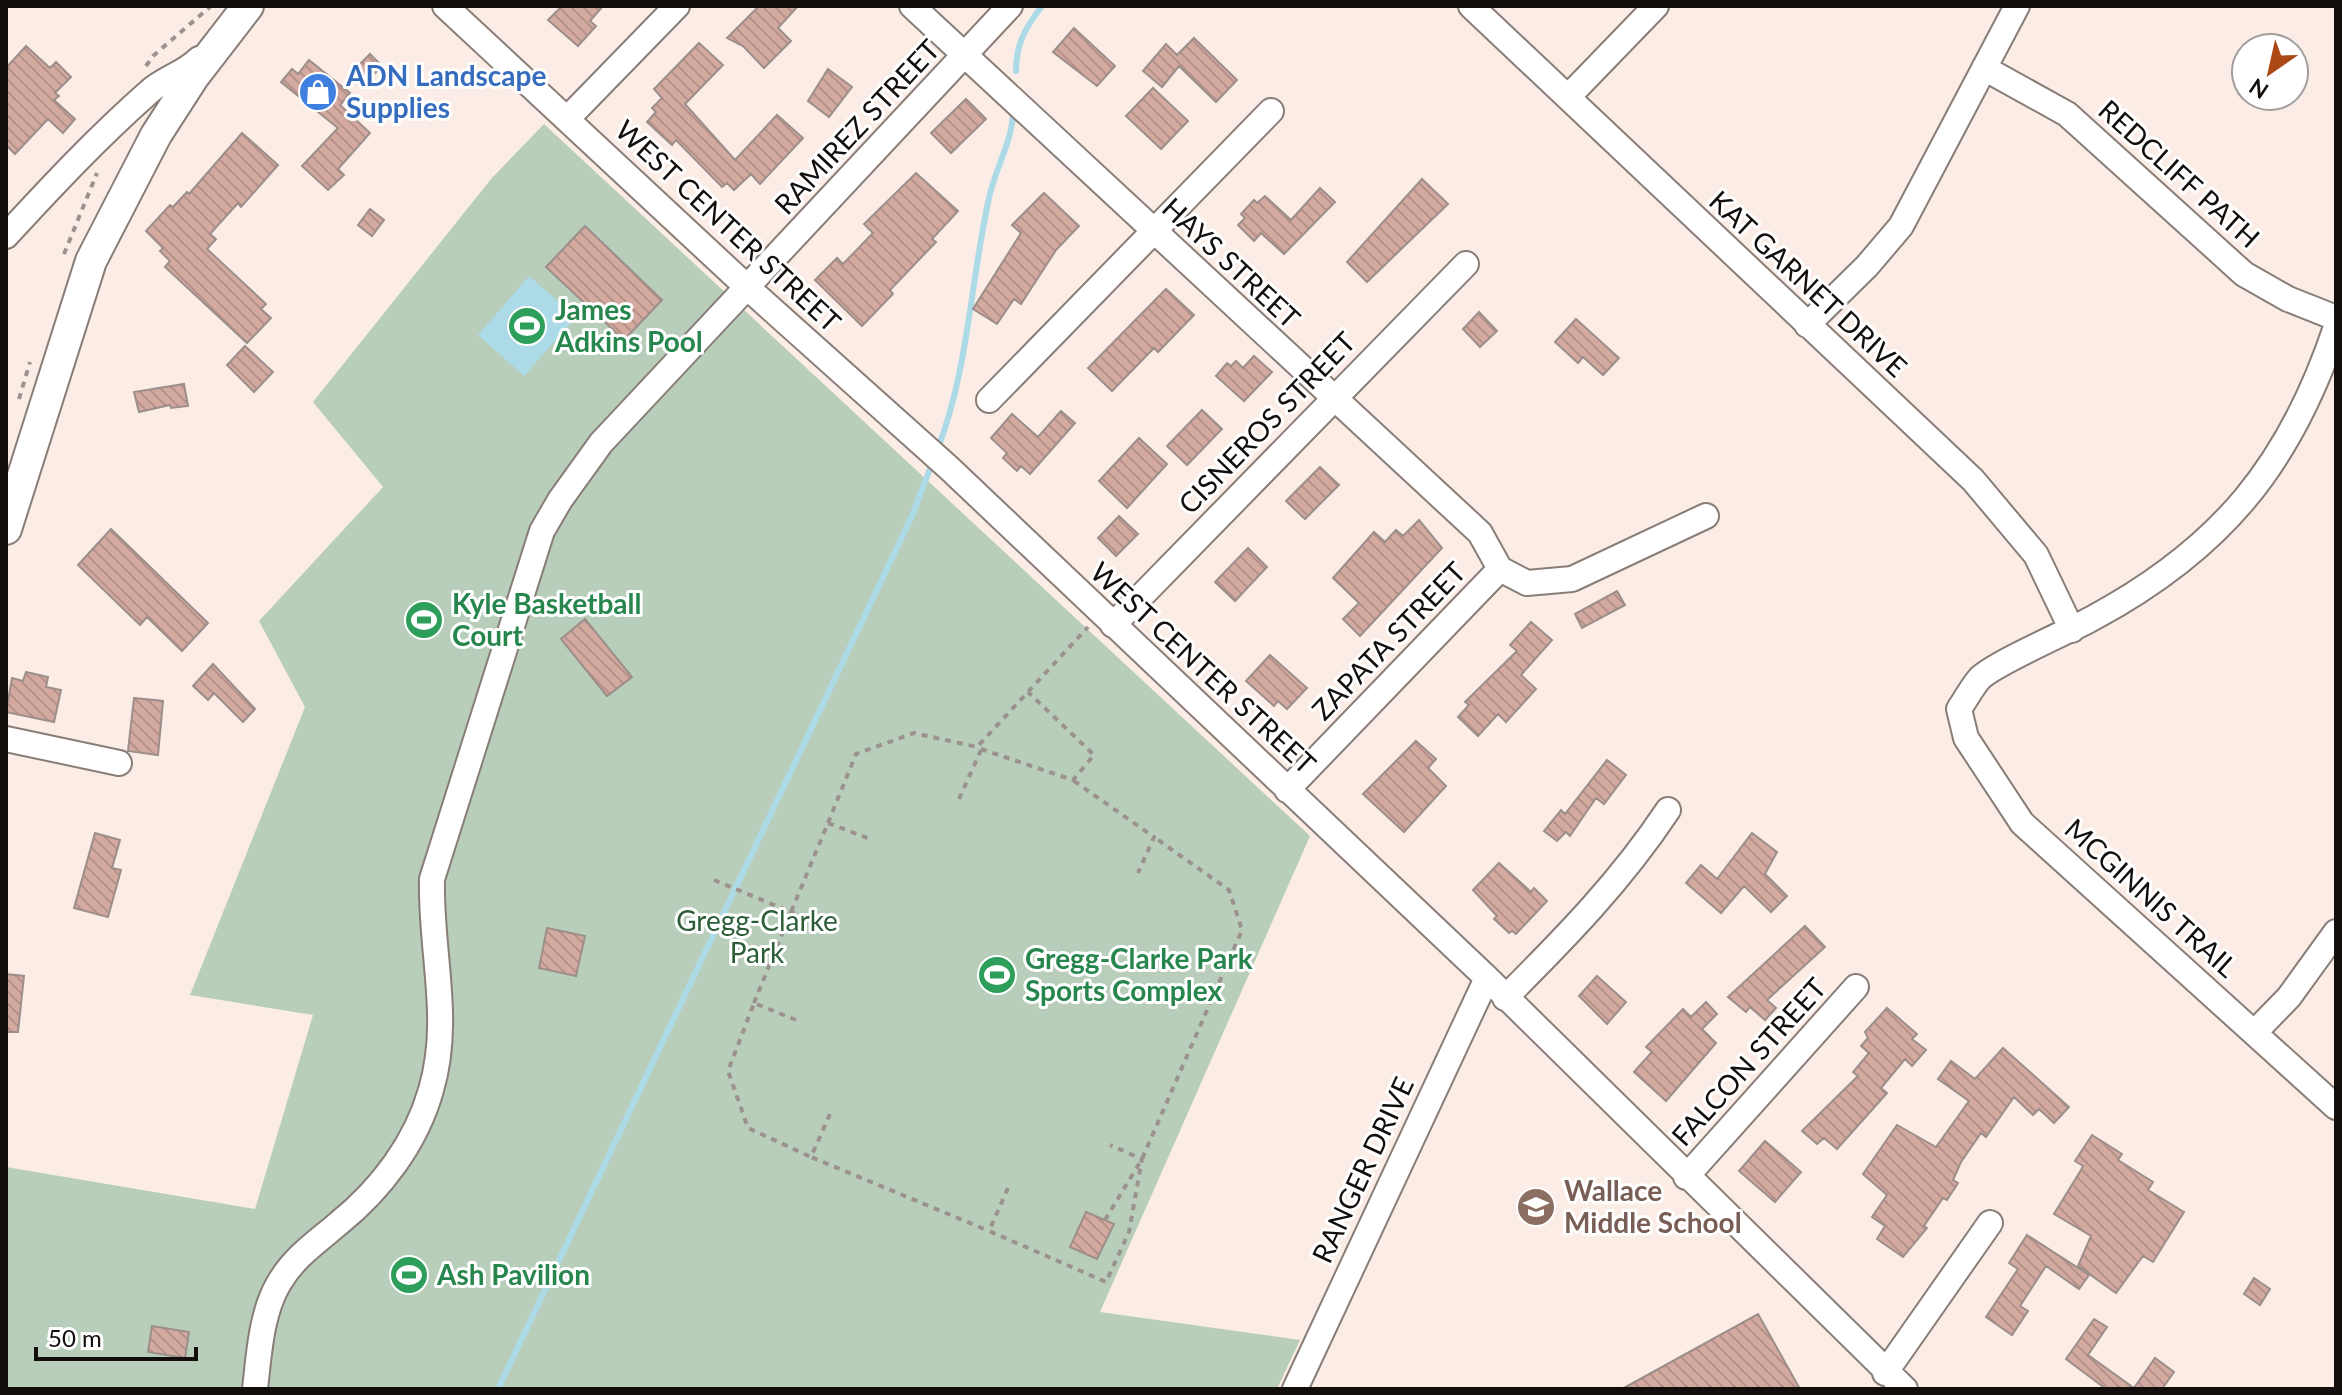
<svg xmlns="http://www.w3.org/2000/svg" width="2342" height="1395" viewBox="0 0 2342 1395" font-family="Lato,sans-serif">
  <defs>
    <pattern id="building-back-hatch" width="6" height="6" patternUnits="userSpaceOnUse" patternTransform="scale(2)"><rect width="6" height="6" fill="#d4aaa0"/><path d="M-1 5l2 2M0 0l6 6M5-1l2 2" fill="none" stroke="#b59189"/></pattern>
  </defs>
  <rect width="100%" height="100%" fill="#fbede6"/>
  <path fill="#b8cebb" d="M544,124L1310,836L1100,1312L1300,1340L1277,1389H6V1167L255,1209L313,1015L190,995L305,707L259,621L383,487L313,402L491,179Z"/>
  <path fill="#acdae6" d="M529,276L576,317L524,376L478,335Z"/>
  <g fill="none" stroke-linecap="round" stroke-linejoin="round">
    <path stroke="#acdae6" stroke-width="6" d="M1016,71C1016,44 1025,28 1042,6
      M937,451C969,368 970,283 989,198C995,169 1011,144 1013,115
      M498,1389L912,516L933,461"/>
  </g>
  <path fill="url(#building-back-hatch)" stroke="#9c8e8a" stroke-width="2" d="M562,6H603L590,21L596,26L578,46L548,20Z
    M759,6H798L778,28L791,41L764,68L743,46L727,38Z
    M1074,28L1115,66L1097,86L1053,52Z
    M1194,38L1237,80L1216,102L1179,66L1162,87L1143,71L1166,44L1177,55Z
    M699,43L723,65L685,104L735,160L777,115L803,138L760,184L751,174L734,190L727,183L722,187L676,140L672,145L647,122L656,112L652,108L662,98L654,89Z
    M26,46L50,68L56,62L71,77L55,93L59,96L54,100L75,119L63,133L48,119L15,154L6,145V68Z
    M370,54L382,66L368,80L356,68Z
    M309,60L350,93L340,105L370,133L338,169L344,175L328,190L302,166L338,128L281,82L292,69L298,74Z
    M828,69L852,87L829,117L808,101Z
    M1153,88L1188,121L1161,149L1126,116Z
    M966,99L986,119L951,153L931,133Z
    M242,133L278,165L241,207L238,203L210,234L216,239L207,249L266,304L261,309L271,318L247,343L165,267L170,261L160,251L163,248L146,231L170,205L173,207L187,192L189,194Z
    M916,173L958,211L932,239L936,242L890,290L893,294L862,326L815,280L837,258L843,264L873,233L864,224Z
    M1422,179L1448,204L1367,282L1347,262Z
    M1320,188L1335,202L1284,254L1261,233L1254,241L1238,225L1245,218L1241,214L1254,200L1257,203L1265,196L1291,220Z
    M1044,193L1079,226L1056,250L1021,304L1014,299L997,324L973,309L1021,233L1012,225Z
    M370,209L384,220L372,236L358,225Z
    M585,226L662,300L624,340L546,267Z
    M1166,289L1194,315L1158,352L1154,348L1112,391L1088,368Z
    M1479,312L1497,331L1480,347L1463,329Z
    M1576,319L1619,358L1603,375L1583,357L1578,363L1555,342Z
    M245,346L273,372L254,392L227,365Z
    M1254,356L1272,372L1244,401L1216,376L1227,363L1231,366L1236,361L1243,368Z
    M184,384L188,406L171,408L170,405L139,412L134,392Z
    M1202,410L1222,429L1187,465L1167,446Z
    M1061,411L1075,423L1030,474L1021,466L1017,471L1003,458L1007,453L991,438L1012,414L1038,437Z
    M1139,438L1167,464L1127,508L1099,481Z
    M1320,467L1339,485L1305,519L1286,501Z
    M1119,516L1138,534L1116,556L1098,538Z
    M1419,520L1442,548L1360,636L1343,619L1359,603L1333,578L1374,532L1385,542L1396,530L1403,536Z
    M111,529L208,623L182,651L147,617L140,625L78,565Z
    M1248,548L1267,567L1235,601L1215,582Z
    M1617,591L1625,605L1582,628L1575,614Z
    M585,619L632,677L607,696L561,639Z
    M1531,622L1552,640L1521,675L1536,689L1506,722L1498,714L1478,736L1458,717L1469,705L1465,702L1517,651L1510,645Z
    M1270,655L1307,688L1287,709L1278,701L1274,706L1246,681Z
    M213,664L255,709L243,722L214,693L208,700L193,686Z
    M26,672L48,677L46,687L61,690L54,722L6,712L12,678L23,681Z
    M134,698L163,701L158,755L128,751Z
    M1416,741L1436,759L1428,768L1446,786L1404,832L1363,794Z
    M1607,760L1626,775L1604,804L1596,798L1570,836L1566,832L1557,841L1544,831L1561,810L1565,814Z
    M95,833L120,840L112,868L121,870L108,917L74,908Z
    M1752,833L1777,852L1765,874L1787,896L1771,912L1744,886L1721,913L1686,883L1701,865L1717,879Z
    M1499,863L1531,892L1534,888L1547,901L1516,934L1512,931L1509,933L1494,919L1497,916L1473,890Z
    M1805,926L1825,947L1767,1000L1776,1008L1765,1020L1750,1007L1746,1012L1728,997Z
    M547,928L585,936L576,976L539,968Z
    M6,974L24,976L18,1032H6Z
    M1597,976L1626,1002L1607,1024L1579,996Z
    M1706,1002L1717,1014L1702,1029L1716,1043L1666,1101L1634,1072L1652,1052L1646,1047L1683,1009L1691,1017Z
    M1887,1008L1917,1034L1912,1039L1926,1050L1912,1066L1905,1059L1881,1088L1887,1093L1837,1149L1824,1138L1817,1144L1802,1131L1858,1076L1853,1072L1869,1053L1861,1046L1868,1038L1865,1032Z
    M2003,1048L2069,1107L2054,1123L2039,1109L2033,1115L2014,1097L1986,1137L1981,1133L1961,1162L1953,1180L1958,1183L1947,1200L1943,1198L1924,1226L1927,1228L1903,1257L1877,1239L1885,1226L1872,1217L1887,1195L1863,1174L1897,1125L1936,1147L1969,1101L1938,1079L1951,1061L1975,1079Z
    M2092,1135L2122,1154L2118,1160L2153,1182L2148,1190L2184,1212L2153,1262L2143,1256L2116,1293L2078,1266L2091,1236L2054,1214L2081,1170L2083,1166L2075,1161Z
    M1765,1141L1801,1172L1775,1202L1739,1171Z
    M1086,1212L1114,1224L1097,1259L1070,1247Z
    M2027,1235L2089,1275L2079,1289L2046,1266L2020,1306L2028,1311L2012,1335L1986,1317L2018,1269L2009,1263Z
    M2254,1278L2270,1289L2260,1305L2244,1294Z
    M1758,1314L1800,1389H1622Z
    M2094,1319L2107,1327L2088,1355L2134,1388L2155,1358L2174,1372L2162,1389H2106L2066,1359Z
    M152,1326L189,1332L185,1358L148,1352Z"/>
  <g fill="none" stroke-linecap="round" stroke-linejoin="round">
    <g stroke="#897d77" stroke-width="28">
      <path id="minor" d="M445,6L748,288L949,468L1487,978L1905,1389
        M912,6L1480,533L1500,569
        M1471,6L1973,480L2036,555L2072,630
        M1984,68L2067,114L2244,274L2288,299L2336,318
        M1568,97L1656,6
        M568,118L677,6
        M6,236C52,186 98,137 149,92C164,78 184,74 199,59
        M1807,325L1867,266L1901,226L2017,6
        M2336,327C2290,465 2221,549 2093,618C2068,632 1997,662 1980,678C1972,687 1966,699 1959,709L1966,738L2022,823L2336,1107
        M989,400L1271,111
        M1500,569L1527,583L1572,579L1706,516
        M1113,625L1466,264
        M6,739L119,763
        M1287,790L1500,569
        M1505,998C1565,938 1621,881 1668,810
        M2255,1032L2289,997L2336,932
        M1686,1177L1856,987
        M1885,1373L1990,1223
        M255,1389C259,1355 261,1313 279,1283C294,1257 317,1242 339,1223C381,1189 416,1143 431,1090C452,1019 430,951 432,879L542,531L560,500L601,443L1010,6
        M1295,1389L1487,978"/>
    </g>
    <g stroke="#897d77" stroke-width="34">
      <path id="major" d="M6,529L91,261L156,135L194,76L248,6"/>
    </g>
    <path stroke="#9c928d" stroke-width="4" stroke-dasharray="6 6" stroke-linecap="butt" d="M146,66L153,56L211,6
      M64,254L97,173
      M19,399L30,362
      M981,749L1073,780L1094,755L1028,692
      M1074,781L1154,837L1138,873
      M959,799L981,750
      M828,823L856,754L914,733L977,747L1088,627
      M714,880L791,912L828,823L870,839
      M754,1003L791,912L833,929
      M796,1020L754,1003L728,1071L748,1128L811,1157
      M830,1114L811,1157L989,1231
      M1008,1188L989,1231L1106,1282L1129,1232L1142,1159L1110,1145
      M1105,1220L1142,1159L1242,930L1229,890L1154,837"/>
    <use href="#minor" stroke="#fff" stroke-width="24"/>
    <use href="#major" stroke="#fff" stroke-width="30"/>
  </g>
  <defs>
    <g id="shop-disc" transform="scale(2)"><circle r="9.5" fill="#3f7fe0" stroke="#fff"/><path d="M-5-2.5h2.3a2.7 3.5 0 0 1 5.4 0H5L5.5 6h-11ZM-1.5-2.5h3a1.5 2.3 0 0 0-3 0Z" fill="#fff"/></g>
    <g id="stadium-disc" transform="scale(2)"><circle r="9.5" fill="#2e9e5b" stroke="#fff"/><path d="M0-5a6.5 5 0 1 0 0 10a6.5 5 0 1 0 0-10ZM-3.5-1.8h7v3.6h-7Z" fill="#fff"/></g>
    <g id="school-disc" transform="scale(2)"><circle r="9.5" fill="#8d6e63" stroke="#fff"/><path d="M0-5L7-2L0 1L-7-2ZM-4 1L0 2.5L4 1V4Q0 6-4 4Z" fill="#fff"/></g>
  </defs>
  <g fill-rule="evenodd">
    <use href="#shop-disc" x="318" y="92"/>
    <use href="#stadium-disc" x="527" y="326"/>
    <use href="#stadium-disc" x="424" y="620"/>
    <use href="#stadium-disc" x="997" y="975"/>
    <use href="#school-disc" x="1536" y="1207"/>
    <use href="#stadium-disc" x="409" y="1275"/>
  </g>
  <g text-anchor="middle" stroke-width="6" stroke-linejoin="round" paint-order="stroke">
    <g font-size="28" font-weight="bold" fill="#366cbe" stroke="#fff" text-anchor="start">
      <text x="346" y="86">ADN Landscape<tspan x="346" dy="32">Supplies</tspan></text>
    </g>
    <g font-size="28" fill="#120e0c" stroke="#fff">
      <text transform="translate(857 127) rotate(-47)" y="10">RAMIREZ STREET</text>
      <text transform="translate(2179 174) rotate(42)" y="10">REDCLIFF PATH</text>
      <text transform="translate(728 226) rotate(43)" y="10">WEST CENTER STREET</text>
      <text transform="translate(1231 263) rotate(43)" y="10">HAYS STREET</text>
      <text transform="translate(1808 284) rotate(43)" y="10">KAT GARNET DRIVE</text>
      <text transform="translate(1267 423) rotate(-46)" y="10">CISNEROS STREET</text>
      <text transform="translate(1389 641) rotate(-46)" y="10">ZAPATA STREET</text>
      <text transform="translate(1203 668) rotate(43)" y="10">WEST CENTER STREET</text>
      <text transform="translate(2151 898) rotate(42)" y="10">MCGINNIS TRAIL</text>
      <text transform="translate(1749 1062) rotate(-48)" y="10">FALCON STREET</text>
      <text transform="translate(1363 1170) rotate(-65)" y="10">RANGER DRIVE</text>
    </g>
    <g font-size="28" font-weight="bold" fill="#27864d" stroke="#fff" text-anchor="start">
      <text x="555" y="320">James<tspan x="555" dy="32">Adkins Pool</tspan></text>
      <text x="452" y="614">Kyle Basketball<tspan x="452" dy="32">Court</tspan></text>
      <text x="1025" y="969">Gregg-Clarke Park<tspan x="1025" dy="32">Sports Complex</tspan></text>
      <text x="437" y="1285">Ash Pavilion</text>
    </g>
    <g font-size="28" fill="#2d5d38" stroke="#fff">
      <text x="757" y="931">Gregg-Clarke<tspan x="757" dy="32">Park</tspan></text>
    </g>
    <g font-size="28" font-weight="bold" fill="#785e54" stroke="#fff" text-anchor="start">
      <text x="1564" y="1201">Wallace<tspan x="1564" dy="32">Middle School</tspan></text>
    </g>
  </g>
  <rect width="2342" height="1395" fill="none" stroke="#120e0c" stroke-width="16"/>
  <g transform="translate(2270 72) rotate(214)"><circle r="38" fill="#ffffff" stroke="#a09f9e" stroke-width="2"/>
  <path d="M0-6L14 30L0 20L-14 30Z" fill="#ac4814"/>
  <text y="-12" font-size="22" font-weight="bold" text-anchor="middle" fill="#120e0c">N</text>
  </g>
  <path d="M36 1347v12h160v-12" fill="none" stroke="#120e0c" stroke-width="4"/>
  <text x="48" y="1347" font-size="24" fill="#120e0c" stroke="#ffffff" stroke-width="6" paint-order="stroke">50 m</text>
</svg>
